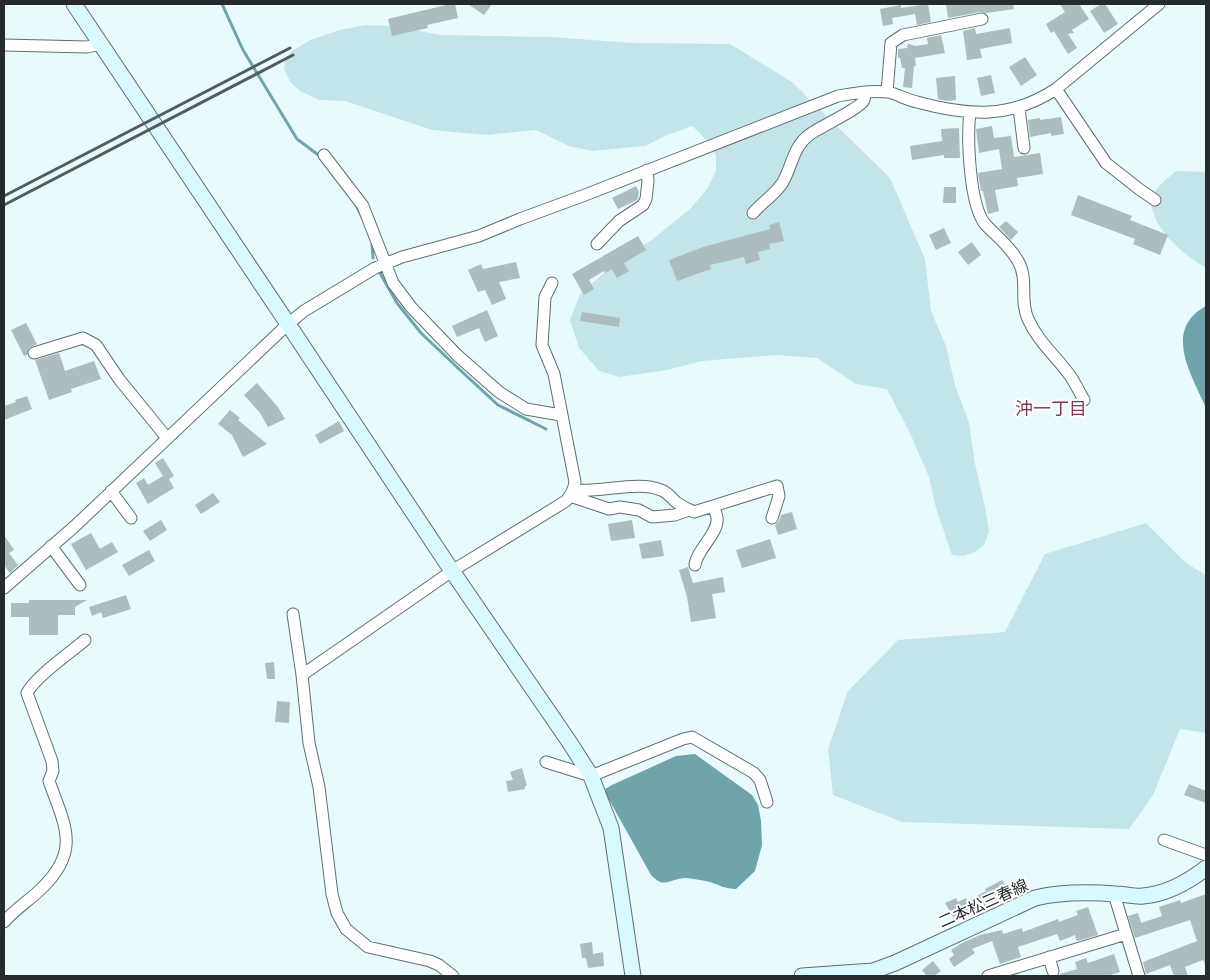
<svg xmlns="http://www.w3.org/2000/svg" width="1210" height="980" viewBox="0 0 1210 980" font-family="Merriweather,'Noto Sans JP',serif">
  <rect width="100%" height="100%" fill="#e9fafc"/>
  <path fill="#c3e5ea" d="M365,25L391,26L441,35L551,37L634,43L730,44L792,82L890,178L925,259L931,311L946,346L955,385L969,423L975,464L985,507L989,531L984,545L975,552L963,556L952,555L936,508L929,477L910,433L887,389L856,384L817,358L777,355L702,361L667,370L620,377L599,371L579,348L570,320L580,294L613,265L653,239L690,209L707,189L716,171V155L702,135L692,126L665,136L645,146L592,151L569,146L536,130L486,135L432,130L345,101L319,100L300,91L291,83L284,69L285,60L291,52L310,40L340,30Z
    M1176,171L1206,172V268C1185,255 1161,237 1153,212C1151,207 1151,201 1151,196L1162,183Z
    M1146,523L1186,563L1206,575V733L1180,729L1153,795L1129,829L902,822L833,795L828,749L848,691L898,640L1005,632L1045,554Z"/>
  <path fill="#6fa4ab" d="M1206,306V408C1192,375 1162,330 1206,306Z
    M695,754L752,795L758,805L761,821L762,845L755,871L736,889C725,889 719,885 710,882C703,880 694,879 686,878C670,878 665,890 651,875L607,796L605,789L612,785L676,756Z"/>
  <g fill="none" stroke-linecap="round" stroke-linejoin="round">
    <path stroke="#6fa4ab" stroke-width="3" d="M222,4L243,50L297,139L321,157
      M356,205L362,217
      M372,244L373,258
      M380,273L397,303L421,333L459,369L498,405L546,429"/>
  </g>
  <path fill="#adbcbe" d="M450,4H455L458,18L427,25L428,28L392,36L388,19Z
    M468,4H492L484,15Z
    M928,4L931,22L917,25L915,14L892,18L893,24L883,26L880,9L901,5V8Z
    M946,4H1013L1014,9L987,13L981,12L948,18Z
    M1060,4H1079L1089,19L1072,30L1074,33L1068,34L1077,48L1068,54L1057,36L1059,35L1057,36L1054,31L1051,33L1046,24L1065,12Z
    M1101,4H1105L1118,24L1104,33L1090,11Z
    M975,28L976,34L1010,28L1012,43L980,49L982,58L967,60L963,31Z
    M941,35L945,53L915,58L916,66H914L912,88L903,87L905,68H902L900,58H898V49L907,48L908,44L916,46L928,44L927,38Z
    M1025,57L1037,75L1021,86L1009,67Z
    M991,75L995,93L981,96L977,78Z
    M955,76L956,100L947,101L938,99L936,78Z
    M1061,117L1064,134L1051,136V133L1030,137L1028,120L1040,118V120Z
    M992,126L994,138L1011,136L1014,157L1040,153L1043,174L1017,178L1018,186L995,190L999,211L988,214L983,191H981L978,173L1002,169L999,149L979,153L976,129Z
    M959,128L960,158H944V155L912,160L910,146L942,141L941,129Z
    M636,186L639,192L637,200L618,209L612,198Z
    M944,187H956V203H943Z
    M1078,195L1132,216L1130,220L1168,235L1160,255L1133,244L1135,239L1071,215Z
    M1006,221L1018,232L1011,240L999,227Z
    M779,222L784,241L769,244L770,249L758,252L760,260L746,264L744,257L710,265L711,269L677,281L669,260L703,247L770,229L769,225Z
    M944,228L951,243L936,250L929,235Z
    M638,236L646,250L624,263L629,271L617,278L612,269L605,273L604,271L589,280L594,289L584,295L572,274Z
    M972,242L981,255L968,265L958,252Z
    M516,262L520,278L499,282L506,299L492,305L485,290L478,292L468,270L481,264L483,269Z
    M487,310L498,336L485,342L479,328L457,337L452,326Z
    M582,312L620,318L619,327L580,321Z
    M26,323L37,344L29,348L27,355L24,356L11,330Z
    M59,353L65,371L94,361L101,379L71,389L72,392L49,400L35,360Z
    M257,383L278,407L285,419L268,427L260,413L244,395Z
    M27,396L32,409L4,420V406L16,402L15,400Z
    M230,410L240,418L238,420L267,444L243,457L232,435L218,424Z
    M339,421L344,431L320,444L315,435Z
    M163,458L174,476L169,479L174,488L148,504L136,483L144,478L148,485L163,476L155,463Z
    M213,493L220,502L201,514L195,505Z
    M792,512L797,529L778,535L775,525L779,521L781,515Z
    M161,520L167,530L150,541L143,531Z
    M632,520L635,538L611,541L608,524Z
    M91,533L100,549L112,542L118,552L86,570L71,544Z
    M4,535L14,550L9,553L18,565L10,573L4,565Z
    M770,539L776,558L742,568L736,550Z
    M661,540L664,556L642,559L639,544Z
    M149,550L155,561L129,576L122,565Z
    M688,567L693,583L723,577L725,592L712,594L716,618L691,622L687,597L679,570Z
    M126,595L131,609L103,618L101,612L92,616L89,607Z
    M29,600H87L75,607V615H58V635H29V617H11V603H29Z
    M274,662L275,679H267L265,663Z
    M277,701L290,702L289,723L275,722Z
    M522,768L527,786H525V789L508,792L506,781L513,780L510,772Z
    M1189,784L1206,791V803L1184,795Z
    M1002,880L1010,895L985,907L983,903L953,917L945,903L956,898L958,902L966,898L968,901L986,891L985,889Z
    M1206,894V964H1205L1203,960L1185,967L1188,976H1174L1170,965L1146,974L1143,962L1197,941L1190,920L1135,938L1128,916L1138,913L1141,923L1162,916L1159,907L1180,900L1181,903Z
    M1088,907L1098,935L1077,941L1075,935L1060,941L1057,934L1018,947L1021,957L1000,964L992,941L972,949L975,953L954,967L949,959L954,955L951,950L962,943L980,935L1002,930L1003,934L1022,928L1023,932L1058,919L1059,922L1078,915L1076,911Z
    M592,942L593,954L603,952L604,966L588,968L586,958H582L580,944Z
    M1114,954L1120,972L1107,976H1060V974L1077,969L1075,962L1086,958L1088,963Z
    M933,961L941,971L934,976H927L922,970Z"/>
  <g fill="none" stroke-linecap="round" stroke-linejoin="round">
    <g stroke="#616f71" stroke-width="13">
      <path id="street" d="M4,45L87,47L101,44
        M1056,89L1106,163L1139,189L1155,200
        M887,92L891,43L903,35L982,19
        M1019,108L1024,148
        M970,112C967,136 969,204 985,224C996,236 1010,246 1018,261C1029,280 1019,299 1028,319C1038,342 1057,357 1071,377C1076,385 1080,393 1084,400
        M324,155L363,206L393,283L411,307L457,355L499,392L526,409L561,415
        M753,213C762,202 775,195 783,182C792,166 793,147 809,135C819,127 860,109 864,100C865,98 864,95 865,92
        M597,244L619,221L643,205L646,199L648,181L647,170
        M34,353L83,338L96,345L119,379L167,438
        M574,490C601,493 638,480 661,490C667,492 672,498 676,502C681,506 688,509 694,512L777,486L779,496L772,518
        M111,491L131,518
        M570,496L609,509L620,507L639,510L652,517L675,515L689,510
        M51,546L80,585
        M695,565C697,549 719,533 717,518C717,514 714,510 713,506
        M4,588L75,526L288,324L304,311L375,268L402,257L479,236L520,219L585,195L838,96C853,93 872,90 888,92C897,94 907,100 917,102C968,116 1011,119 1056,89L1159,4
        M293,614L302,675L309,743L319,787L332,894L337,913L346,929L368,947L430,961L439,965L453,976
        M302,675L452,571L566,501C571,495 574,490 575,482L554,374L542,345L545,297L552,283
        M546,762L591,776L683,739L692,737L754,773L760,780L767,802
        M1164,840L1206,855
        M1114,894L1139,976
        M4,922C15,909 30,900 42,888C81,850 65,826 49,781L53,771L52,761L27,693C35,677 70,653 85,640
        M1049,957L1053,971
        M988,976L1126,934"/>
    </g>
    <g stroke="#616f71" stroke-width="17">
      <path id="secondary" d="M74,4L288,324L452,571L570,743L591,776L611,828L633,976
        M802,976L873,971L895,963L1035,898C1060,892 1090,892 1116,894C1125,894 1135,897 1143,896C1167,894 1188,882 1206,868"/>
    </g>
    <use href="#street" stroke="#fff" stroke-width="11"/>
    <use href="#secondary" stroke="#d8f9fd" stroke-width="15"/>
    <path stroke="#545d5e" stroke-width="3" d="M4,196L290,48
      M4,205L293,55"/>
  </g>
  <g text-anchor="middle" stroke-width="4" stroke-linejoin="round" paint-order="stroke">
    <g font-size="16" fill="#262c2d" stroke="#fff">
      <text transform="translate(983 903) rotate(-24)" y="6">二本松三春線</text>
    </g>
    <g font-size="18" fill="#7d3955" stroke="#fff">
      <text x="1051" y="415">沖一丁目</text>
    </g>
  </g>
  <rect width="1210" height="980" fill="none" stroke="#262c2d" stroke-width="10"/>
</svg>
